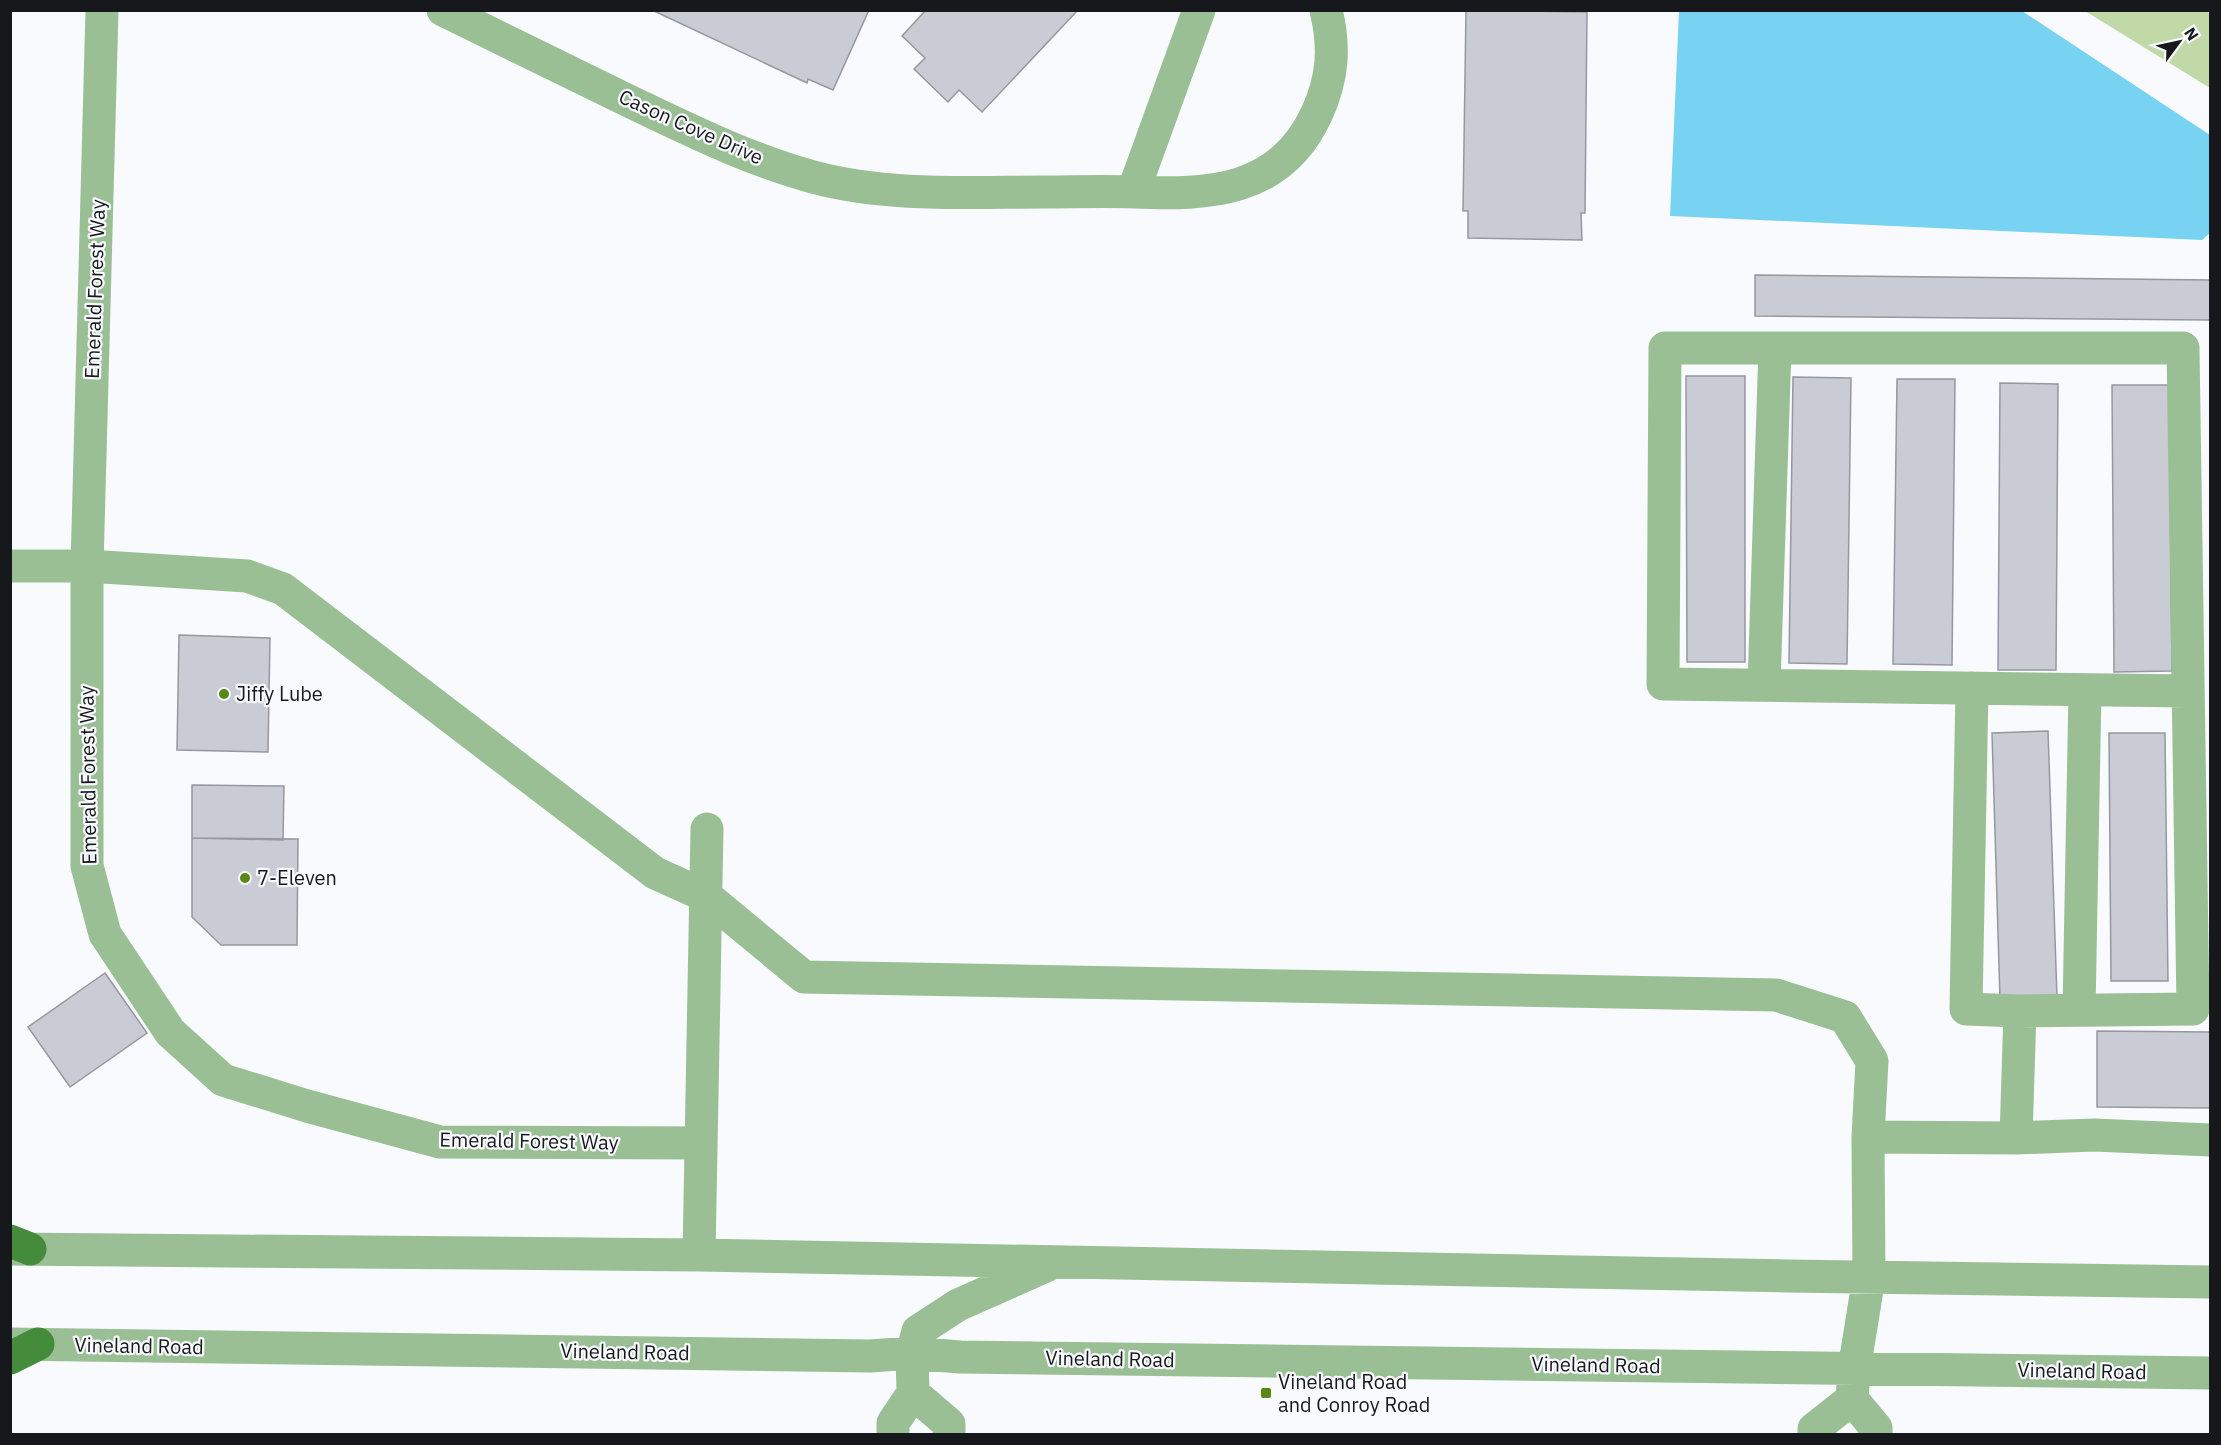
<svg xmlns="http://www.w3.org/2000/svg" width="2221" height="1445" viewBox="0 0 2221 1445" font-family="'IBM Plex Sans',sans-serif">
  <rect width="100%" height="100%" fill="#f9fafe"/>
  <path fill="#c1d9a7" d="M2085,11H2210V88Z"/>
  <path fill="#78d3f2" d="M1679,11H2022L2210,135V233L2202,240L1670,216Z"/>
  <path fill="#c9cbd5" stroke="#9697a1" stroke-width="1.5" d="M652,10H869L833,90L808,79L807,83Z
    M926,10H1078L982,112L959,90L948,102L914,69L925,58L902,36Z
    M1466,10L1587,12L1585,213H1581L1582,240L1468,238V211H1463Z
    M1755,275L2210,280V320L1755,316Z
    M1686,376H1745V662H1687Z
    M1793,377L1851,378L1847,664L1789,663Z
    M1897,379H1955L1952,665L1893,664Z
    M2000,383L2058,384L2056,670H1998Z
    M2112,385H2169L2172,671L2114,672Z
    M179,635L270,638L268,752L177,750Z
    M2048,731L2057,997L2000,999L1992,733Z
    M2109,733H2165L2168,981H2111Z
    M192,785L284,786L283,840L192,838Z
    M192,838L298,839L297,945H221L192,917Z
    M105,973L147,1033L70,1087L28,1027Z
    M2097,1031L2210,1032V1108L2097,1107Z"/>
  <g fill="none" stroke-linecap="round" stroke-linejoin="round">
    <path stroke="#9abf95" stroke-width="33" d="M102,10L87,566V866L105,934L170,1032L223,1080L307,1106L440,1142L700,1143
      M443,10C507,41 570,72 633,103C692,131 750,160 813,177C887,197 968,192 1044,192C1074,192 1104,191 1134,192C1209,195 1281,193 1317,113C1333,78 1335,47 1326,10
      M1133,192L1199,10
      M10,566H87L247,576L283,589L655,873L706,896L804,977L1776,995L1845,1017L1872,1061L1868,1137L1869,1277L1854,1370L1852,1399L1876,1428V1434
      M1764,685L1775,348
      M1972,688L1966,1009L2020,1011L2193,1009L2183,348H1665L1663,684L2188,691
      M2079,1010L2085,690
      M1868,1137L2016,1138L2020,1011
      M2016,1138L2094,1135L2210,1140
      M10,1249L699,1255L1787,1276L2210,1282
      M699,1255L707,829
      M10,1344L870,1356L912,1353L960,1357L2210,1373
      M913,1393L949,1424V1434
      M893,1434V1423L913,1393L912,1353L918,1331L958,1305L1046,1266
      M1814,1434V1429L1852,1399"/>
    <path stroke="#448b3c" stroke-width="33" d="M10,1241L30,1249
      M10,1358L38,1344"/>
  </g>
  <g fill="#5a8615" stroke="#f9fafe" stroke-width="2">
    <circle cx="224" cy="694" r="6"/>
    <circle cx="245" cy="878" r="6"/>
    <rect x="1260" y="1387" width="12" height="12" rx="3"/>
  </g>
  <g text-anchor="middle" stroke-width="4.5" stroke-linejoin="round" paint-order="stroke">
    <g font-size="20" fill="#17181b" stroke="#f9fafe">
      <text transform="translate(691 127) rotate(24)" y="7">Cason Cove Drive</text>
      <text transform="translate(95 289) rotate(-88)" y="7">Emerald Forest Way</text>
      <text transform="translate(88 775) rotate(-91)" y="7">Emerald Forest Way</text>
      <text transform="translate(529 1141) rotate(1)" y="7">Emerald Forest Way</text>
      <text transform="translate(139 1346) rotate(1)" y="7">Vineland Road</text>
      <text transform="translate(625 1352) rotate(1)" y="7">Vineland Road</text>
      <text transform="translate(1110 1359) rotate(1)" y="7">Vineland Road</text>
      <text transform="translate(1596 1365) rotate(1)" y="7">Vineland Road</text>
      <text transform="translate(2082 1371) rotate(1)" y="7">Vineland Road</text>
    </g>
    <g font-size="20" fill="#17181b" stroke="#f9fafe" text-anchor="start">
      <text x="236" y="701">Jiffy Lube</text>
      <text x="257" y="885">7-Eleven</text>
      <text x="1278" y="1389">Vineland Road<tspan x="1278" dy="23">and Conroy Road</tspan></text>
    </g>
  </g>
  <rect width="2221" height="1445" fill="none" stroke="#17181b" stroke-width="24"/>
  <g transform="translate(2179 42) rotate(57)" stroke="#f9fafe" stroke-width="4.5" paint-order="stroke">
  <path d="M0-4.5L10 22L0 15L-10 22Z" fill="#17181b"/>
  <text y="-9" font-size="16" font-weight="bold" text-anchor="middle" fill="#17181b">N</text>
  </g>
</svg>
